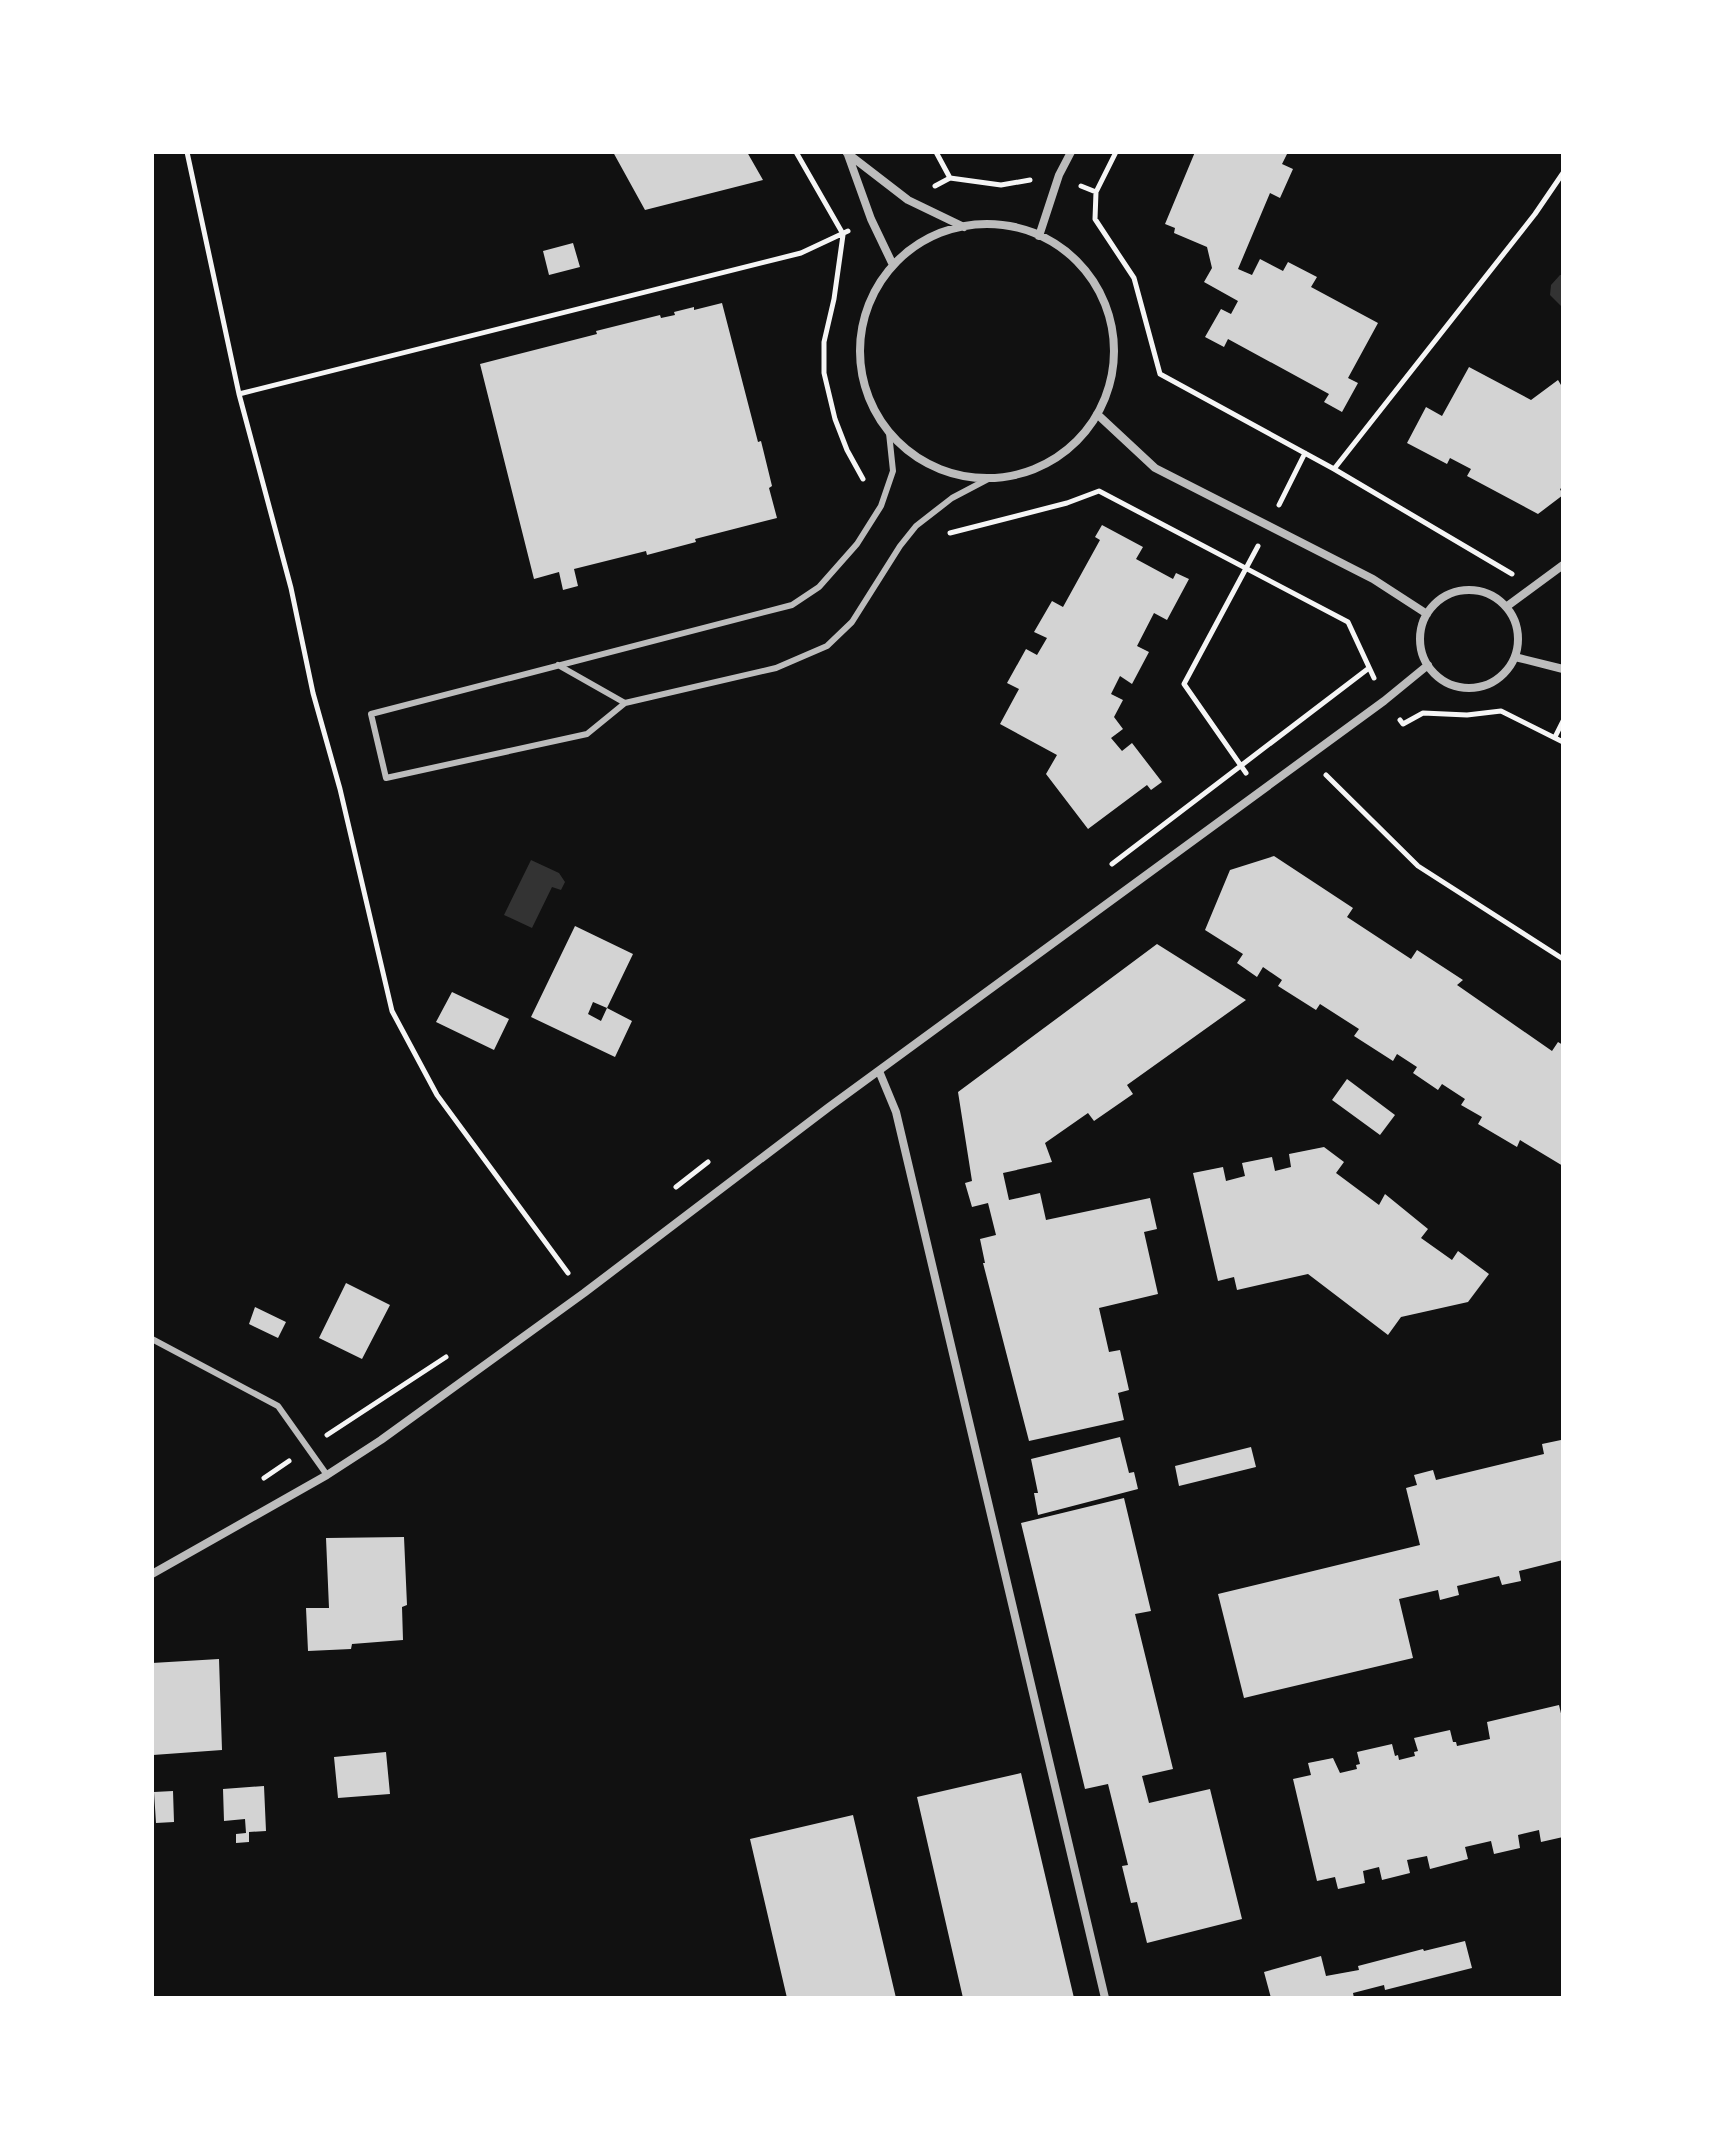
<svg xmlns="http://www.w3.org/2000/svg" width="1715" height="2150" viewBox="0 0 1715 2150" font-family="'Asap Condensed',sans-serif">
  <rect width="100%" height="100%" fill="#111"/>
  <path fill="#333" d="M1560,275H1563V308L1550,295L1551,285Z
    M531,860L559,873L565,882L561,890L552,887L532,928L504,915Z"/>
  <path fill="#d3d3d3" d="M613,152H747L763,180L645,210Z
    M1195,152H1288L1282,164L1293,169L1280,198L1270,193L1238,269L1252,275L1260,259L1283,271L1288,262L1317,277L1311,287L1378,323L1348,378L1358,383L1342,412L1324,402L1329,394L1228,339L1224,347L1205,337L1221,309L1231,314L1238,301L1204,282L1212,268L1207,247L1174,233L1175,228L1165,224Z
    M573,243L580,267L549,275L543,251Z
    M722,303L758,442L761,441L772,486L769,488L777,518L695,539L696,542L647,555L646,551L574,569L578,586L563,590L559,572L534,579L480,364L597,334L596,331L660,315L661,318L675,315L674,312L694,307V310Z
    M1469,367L1531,400L1558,380L1561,385L1563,384V487L1560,489L1563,495L1538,514L1467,476L1471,469L1450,458L1447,464L1407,443L1426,407L1442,416Z
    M1102,525L1143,547L1136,559L1173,579L1176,573L1189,579L1167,620L1154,613L1137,646L1149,652L1132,684L1120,676L1111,694L1123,700L1114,717L1123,729L1111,738L1122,751L1132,743L1162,782L1151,790L1147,785L1088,829L1046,774L1057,755L1000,724L1019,689L1007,683L1026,649L1037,655L1047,638L1034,632L1052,601L1063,607L1100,540L1095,537Z
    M1274,856L1353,908L1347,917L1411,959L1417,950L1463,980L1457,985L1552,1051L1558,1042L1563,1045V1166L1520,1140L1517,1147L1478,1124L1482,1117L1461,1105L1465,1099L1442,1084L1438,1090L1413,1073L1417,1067L1397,1054L1393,1061L1354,1036L1359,1029L1320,1004L1316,1010L1278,986L1282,980L1263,967L1257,977L1237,963L1243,954L1205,930L1230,870Z
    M575,926L633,954L607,1008L593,1002L588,1014L601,1021L607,1008L632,1021L615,1057L531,1017Z
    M1157,944L1246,1000L1127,1085L1133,1094L1094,1121L1088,1113L1045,1143L1052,1162L1003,1173L1009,1200L1040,1193L1046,1220L1150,1198L1157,1229L1144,1232L1158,1294L1099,1308L1109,1352L1120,1350L1129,1390L1118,1393L1124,1420L1029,1441L983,1263H985L980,1239L996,1235L988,1203L972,1207L965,1183L972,1181L958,1092Z
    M452,992L509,1019L494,1050L436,1022Z
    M1347,1079L1395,1115L1380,1135L1332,1100Z
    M1324,1147L1344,1162L1336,1173L1379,1205L1385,1194L1428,1229L1421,1238L1452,1260L1458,1251L1489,1274L1468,1302L1401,1317L1388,1335L1308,1274L1237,1290L1234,1277L1218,1281L1193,1173L1223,1167L1226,1181L1245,1176L1242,1163L1272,1157L1275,1171L1291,1167L1289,1154Z
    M346,1283L390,1305L362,1359L319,1338Z
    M255,1307L286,1322L278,1338L249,1324Z
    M1120,1437L1129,1473L1134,1472L1138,1489L1038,1515L1034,1493H1038L1031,1459Z
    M1561,1440L1563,1560L1519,1571L1521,1581L1502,1585L1499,1576L1457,1586L1459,1595L1440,1600L1438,1590L1399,1599L1413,1658L1244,1698L1218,1594L1420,1545L1406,1488L1417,1485L1414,1475L1433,1470L1436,1480L1544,1454L1542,1444Z
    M1251,1447L1256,1467L1179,1486L1175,1466Z
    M1124,1498L1151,1611L1135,1614L1173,1769L1142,1776L1149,1803L1210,1789L1242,1919L1147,1943L1137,1902L1131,1903L1122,1866L1128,1865L1108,1784L1085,1789L1021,1523Z
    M404,1537L407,1605L402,1607L403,1640L352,1644L351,1649L308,1651L306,1608H329L326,1538Z
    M219,1659L222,1750L153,1755L152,1663Z
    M1559,1705L1563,1722V1837L1541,1842L1539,1830L1518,1835L1520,1848L1494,1854L1491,1841L1465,1847L1468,1859L1430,1869L1427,1856L1407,1860L1410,1873L1382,1880L1379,1867L1363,1871L1365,1883L1338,1889L1335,1877L1317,1881L1293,1779L1311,1775L1308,1763L1333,1758L1340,1773L1357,1769L1356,1765L1360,1764L1357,1752L1392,1744L1395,1756L1398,1755L1399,1760L1415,1756L1414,1752L1418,1751L1414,1738L1450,1730L1453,1742H1456L1457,1746L1490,1739L1487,1722Z
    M386,1752L390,1794L338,1798L334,1757Z
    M1021,1773L1074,1998H963L917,1797Z
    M264,1786L266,1831L249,1832V1842L236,1843V1834L246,1833L245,1819L224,1821L223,1789Z
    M173,1791L174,1822L156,1823L154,1792Z
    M853,1815L896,1998H787L750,1839Z
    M1465,1941L1472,1968L1385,1990L1384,1985L1353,1993L1354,1998H1271L1264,1972L1321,1956L1326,1976L1359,1970L1358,1966L1423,1949L1424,1951Z"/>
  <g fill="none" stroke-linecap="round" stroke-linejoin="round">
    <path stroke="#f5f5f5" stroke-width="5" d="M187,152L239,394L291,588L313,693L340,789L392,1011L437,1095L568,1273
      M796,152L843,234
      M936,152L950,178
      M935,186L950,178L1001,185L1030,180
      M1081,186L1096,192L1095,219L1134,278L1160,374L1334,469L1512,574
      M1096,192L1116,152
      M843,235L834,299L824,342V373L835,419L847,450L863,479
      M239,394L801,253L848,231
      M1334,469L1535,214L1563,173
      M1279,505L1305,453
      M950,533L1067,503L1099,491L1348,622L1374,678
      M1400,720L1403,724L1423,713L1467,715L1501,711L1563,742
      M1555,737L1563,721
      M1246,773L1184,684L1258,546
      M1326,775L1418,866L1563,959
      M1112,864L1369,668
      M676,1187L708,1162
      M327,1435L446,1357
      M264,1478L289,1461"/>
    <path stroke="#bcbcbc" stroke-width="6" d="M889,433L893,471L881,506L857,544L819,587L792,605L371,714L386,778L587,734L625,703L776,668L827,646L852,622L900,546L916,526L952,498L990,478
      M558,665L625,703
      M152,1339L278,1406L327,1475"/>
    <path stroke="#bcbcbc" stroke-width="8" d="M847,153L908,200L964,227
      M848,155L871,219L893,265
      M860 351a127 127 0 1 1 254 0a127 127 0 1 1-254 0Z
      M1039,236L1059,175L1071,152
      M1097,414L1155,468L1373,579L1427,614
      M1420 639a49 49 0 1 1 98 0a49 49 0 1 1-98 0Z
      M1506,607L1563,565
      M1515,657L1563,669
      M879,1071L896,1112L1105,1998
      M152,1574L327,1475L381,1440L584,1293L829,1107L1384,701L1428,665"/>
  </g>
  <rect width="1715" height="2150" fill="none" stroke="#ffffff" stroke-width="308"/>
</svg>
